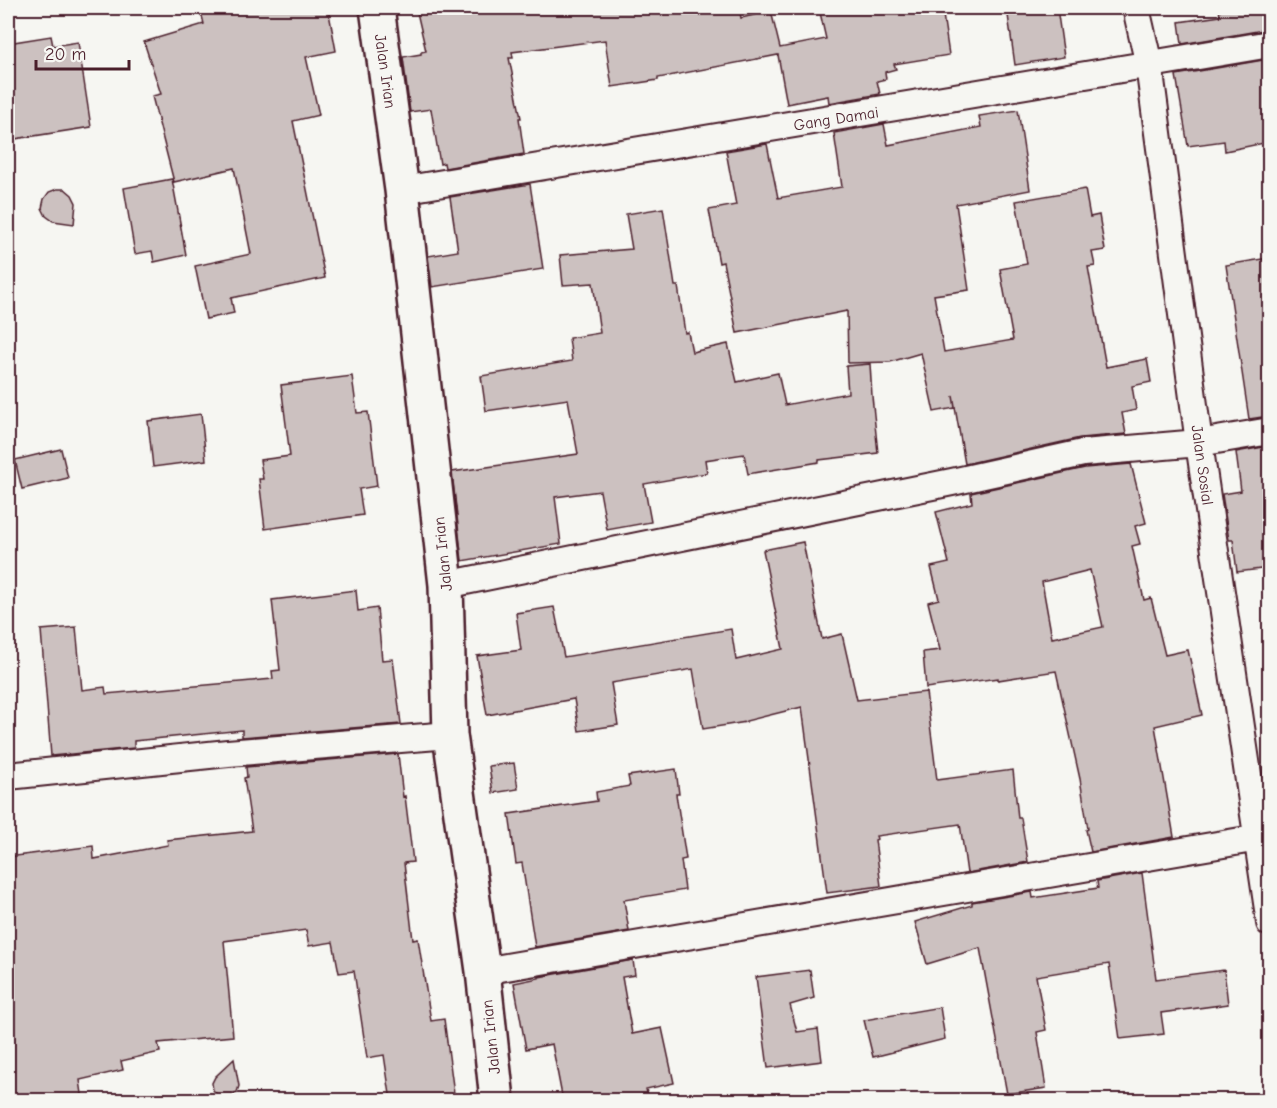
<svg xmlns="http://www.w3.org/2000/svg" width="1277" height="1108" viewBox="0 0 1277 1108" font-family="'Comic Neue',sans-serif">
  <rect width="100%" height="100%" fill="#f6f6f2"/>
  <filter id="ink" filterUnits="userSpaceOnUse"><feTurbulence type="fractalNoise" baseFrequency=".0167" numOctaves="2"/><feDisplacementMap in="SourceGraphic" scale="12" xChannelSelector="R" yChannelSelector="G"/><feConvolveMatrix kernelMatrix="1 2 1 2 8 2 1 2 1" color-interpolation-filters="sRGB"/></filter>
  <g filter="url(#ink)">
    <path fill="#ccc1c0" stroke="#4a1f2b" stroke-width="1.5" fill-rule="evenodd" d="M200,8H328L336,51L306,57L319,115L293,121L325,278L231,298L234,313L206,319L195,266L251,254L234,168L174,182L152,96L161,94L144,42L204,24Z
      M416,8H739L741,18L771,11L780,48L826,39L819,8H942L949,55L894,64L896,69L885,72L886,79L877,81L880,94L829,103L828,96L787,104L778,55L658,78V80L612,87L605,40L512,52L513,58H509L521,118H519L524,154L445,168L444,163L440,164L431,109L410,112L403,57L421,54V52L426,51Z
      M1007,8H1057L1064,57L1015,65Z
      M1219,8H1269V29L1182,44L1179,22L1220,16Z
      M51,36L53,46L78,42L91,127L8,140V43Z
      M1269,59V142L1225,151L1224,141L1188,146L1176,75Z
      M1018,110L1030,190L956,204L969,290L934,295L944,352L1013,340L1000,269L1027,264L1016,201L1085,189L1090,217L1099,215L1105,250L1092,252L1095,266L1088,267L1106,367L1147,359L1151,382L1132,386L1136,410L1122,413L1126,434L1080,438L965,464L953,396L955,408L934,412L921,353L890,362L848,363L847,311L737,333L723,262L719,263L709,210L736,205L726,151L767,144L778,198L842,187L834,133L884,124L888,145L981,127L979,116Z
      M172,179L186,255L154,262L152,251L135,254L124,188Z
      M530,184L543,269L432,287L428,256L458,251L450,197Z
      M57,189H65L72,195L76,203L74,224L53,221L46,216L42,208L44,199L49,192Z
      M663,208L675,286H678L685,333L688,332L692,352L728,344L737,382L778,373L785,405L848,393L846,366L870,364L872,396L878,453L819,460V462L748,474L744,454L705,460L707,473L644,484L651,522L607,530L600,491L555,497L561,544L462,561L452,472L578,454L568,399L486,411L481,376L572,361L569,338L600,333L593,283L563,285L560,255L632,249L626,214Z
      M1269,258V416L1249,419L1226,265Z
      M352,376L357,413L368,412L377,486L359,489L363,515L265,529L259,479H263L260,460L290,456L281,385Z
      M201,414L206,460L153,467L148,421Z
      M1269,446V568L1237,572L1233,540H1229L1222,494L1241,491L1236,452Z
      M61,449L68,478L22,489L15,460Z
      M1131,464L1146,523L1135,526L1140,544L1132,546L1144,600L1151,598L1165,655L1188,650L1202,715L1155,726L1174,837L1091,852L1086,830L1088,829L1080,779L1056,671L998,680V678L926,688L923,652L940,650L928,602L939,599L931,567L949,563L936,512L972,503L971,493L1085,468ZM1090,570L1103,627L1052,638L1042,582Z
      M803,542L822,639L842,634L857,700L926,692L937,780L1013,770L1018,818H1021L1028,862L967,873L960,824L876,836L877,839L875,840L881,886L827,893L802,707L746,721V722L703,729L693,669L611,683L618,725L579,731L574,699L487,715L477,656L521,650L516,613L554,607L564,657L731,629L736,660L783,649L763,550Z
      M356,590L358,611L377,608L382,660L393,659L401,724L242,737V730L134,741V748L51,756L41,630L76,627L82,690L105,687L106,694L273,679L272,671L280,670L272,600Z
      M398,754L403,797L405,796L413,862L404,863L413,940L418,939L431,1021L444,1019L455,1101H391L384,1055L367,1058L354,971L339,973L333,942L309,946L306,930L224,941L233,1036L158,1043L160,1052L121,1061L123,1070L80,1080L83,1101H8V857L93,846L94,859L168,845L167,840L252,831L244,778L247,777L246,767Z
      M514,763L518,789L493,793L489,766Z
      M676,769L679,794H676L686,859L681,860L685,890L624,900L629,931L535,947L522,863L516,864L509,814L597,801L596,792L630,786L628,776Z
      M1142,873L1156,979L1224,970L1228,1004L1161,1013L1164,1034L1120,1039L1109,964L1036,976L1046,1030L1037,1032L1046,1088L1007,1094L980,948L927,964L915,922L972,905V902L1032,892L1033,898L1098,888L1097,881Z
      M633,960L635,975L622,977L632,1034L662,1028L674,1083L646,1089L649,1101H563L552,1044L526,1049L514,983L539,978V977Z
      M810,970L814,998L790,1005L797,1032L818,1029L822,1061L768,1068L756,977Z
      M940,1007L945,1039L873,1057L864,1020Z
      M234,1059L239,1086L237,1092L231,1097L224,1098L218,1096L213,1090L212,1083L215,1077Z"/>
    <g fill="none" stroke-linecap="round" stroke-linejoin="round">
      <g stroke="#4a1f2b" stroke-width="30">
        <path id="minor" d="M1136,8L1149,65L1199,443L1270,923
          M402,190L1270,44
          M446,585L952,482L1083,453L1199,443L1270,431
          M8,776L228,753L450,735
          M483,971L1270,836"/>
      </g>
      <g stroke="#4a1f2b" stroke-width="38">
        <path id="secondary" d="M377,8L402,190L446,585L450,735L483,971L497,1100"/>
      </g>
      <use href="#minor" stroke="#f6f6f2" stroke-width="26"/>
      <use href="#secondary" stroke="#f6f6f2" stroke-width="33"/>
    </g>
  </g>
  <g text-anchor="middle" stroke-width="6" stroke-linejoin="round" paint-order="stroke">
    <g font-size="16" fill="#4a1f2b" stroke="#f6f6f2">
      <text transform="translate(386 71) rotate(82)" y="6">Jalan Irian</text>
      <text transform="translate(836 118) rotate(-9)" y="6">Gang Damai</text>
      <text transform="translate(1203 465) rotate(82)" y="6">Jalan Sosial</text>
      <text transform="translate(442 554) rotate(-96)" y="6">Jalan Irian</text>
      <text transform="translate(490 1037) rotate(-96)" y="6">Jalan Irian</text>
    </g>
  </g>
  <rect width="1277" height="1108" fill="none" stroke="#f6f6f2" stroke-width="30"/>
  <rect x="15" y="15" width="1247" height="1078" fill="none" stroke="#4a1f2b" stroke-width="2" filter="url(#ink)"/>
  <path d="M36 60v9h93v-9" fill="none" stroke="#4a1f2b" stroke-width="3"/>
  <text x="45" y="60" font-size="18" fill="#4a1f2b" stroke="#f6f6f2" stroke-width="4.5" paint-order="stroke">20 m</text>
</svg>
